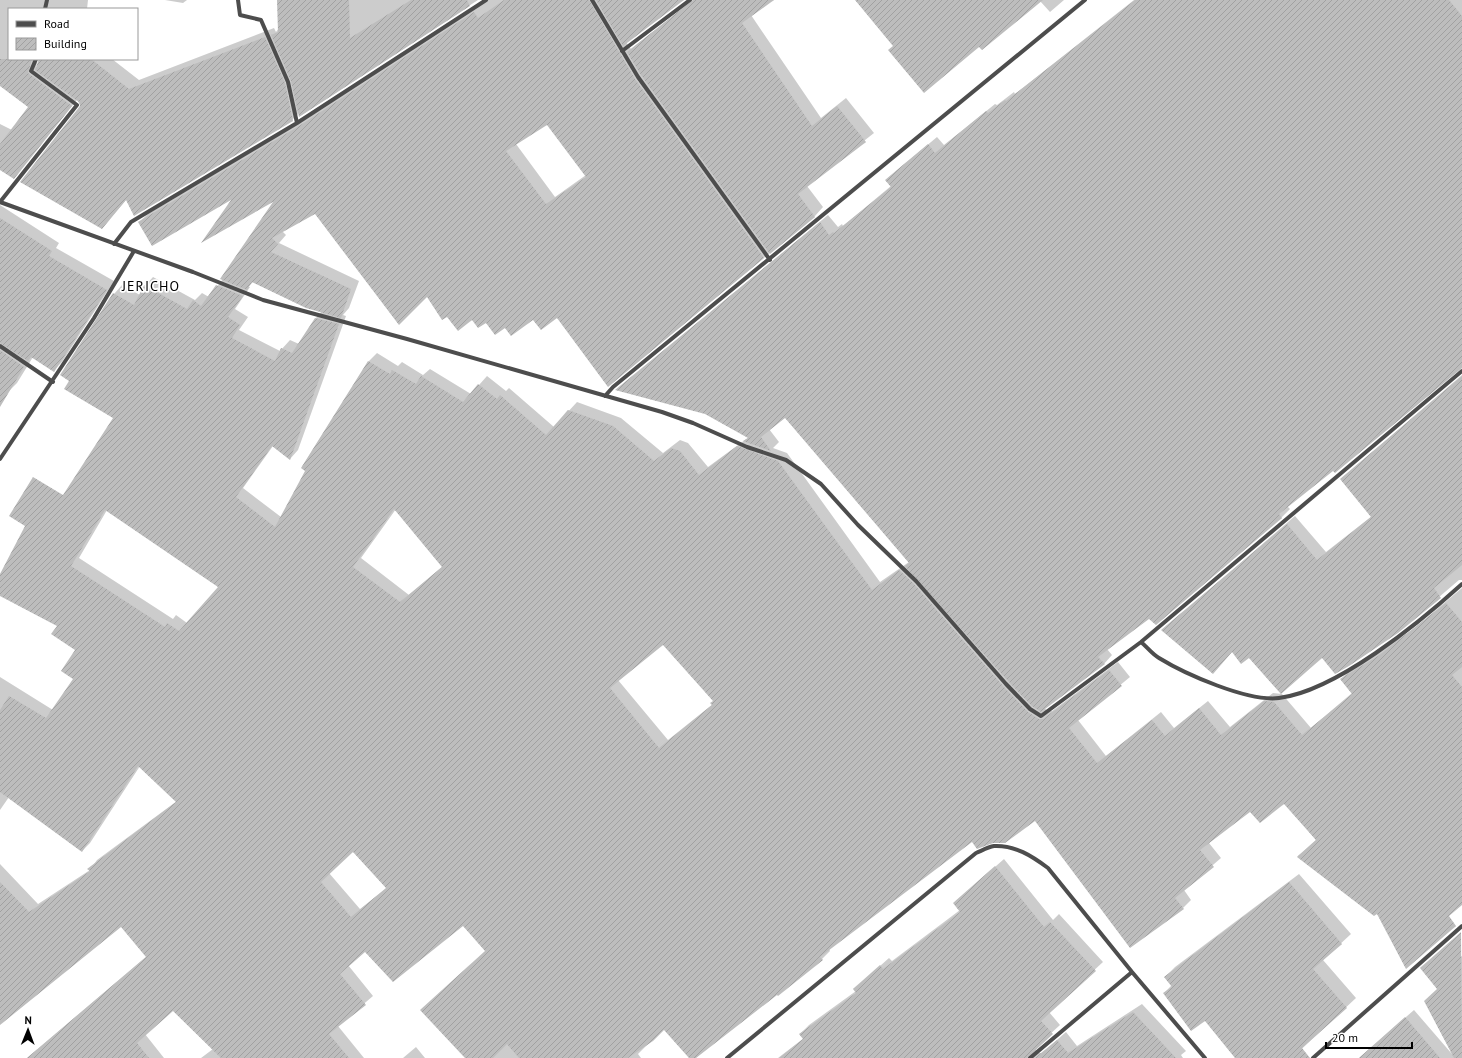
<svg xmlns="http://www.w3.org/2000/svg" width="1462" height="1058" viewBox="0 0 1462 1058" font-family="'PT Sans',sans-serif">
  <defs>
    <pattern id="building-hatch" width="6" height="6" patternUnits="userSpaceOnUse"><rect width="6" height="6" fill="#bdbdbd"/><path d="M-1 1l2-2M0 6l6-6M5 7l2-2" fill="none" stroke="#a1a1a1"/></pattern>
  </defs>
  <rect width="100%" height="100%" fill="#fff"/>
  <path fill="#0003" fill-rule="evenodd" d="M0,0H88L87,9H9V59H38L36,67L37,68L40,59H112L139,80L274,28L276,32L279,28L278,0H478L300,116L299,113L292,120L126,200L102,228L81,106L77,100L14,177L0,169V124L12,130L29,107L0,85Z
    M165,0H187L183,3Z
    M488,0H683L626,42L631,49L693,0H772L751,15L821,118L846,98L874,133L807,186L823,207L815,216L608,386L557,316L533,318L505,327L447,315L427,295L315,213L282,231L286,235L279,243L359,281L349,308L343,315L346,316L298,450L290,459L273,446L243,488L281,517L307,471L302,467L369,361L377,353L398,366L402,362L423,375L430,369L471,394L487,376L506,391L509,388L554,427L577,402L621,418L663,453L680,440L688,443L708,467L749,437L705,413L617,390L828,215L838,227L842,224L843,226L891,186L895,172L937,137L944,145L995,104L997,105L1014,92L1015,94L1134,0H1462V367L1287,506L1290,509L1281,518L1107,649L1112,655L1104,664L1044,708L1048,711H1052L1118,662L1130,677L1078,720L1106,756L1161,712L1174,728L1208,701L1230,727L1273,693L1282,694L1311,728L1352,693L1341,679L1349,671L1412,630L1462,588V904L1377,912L1298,856L1316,840L1284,802L1250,810L1209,843L1221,858L1184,890L1191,900L1183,908L1035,820L972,840L829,949L830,951L822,959L695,1058H691L664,1028L638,1054L641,1058H466L486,951L463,925L365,950L348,965L373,996L338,1026L364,1058H201L213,1049L173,1009L145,1034L164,1058H27L147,956L122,925L0,1023V864L38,904L90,870L97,860L177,801L140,766L90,843L82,851L9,797L0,810V677L53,710L111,653L0,594V576L65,509L114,418V294L122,285L140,295L145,286L153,277L195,300L202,293L209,297L223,279L277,199L234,197L139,222L148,214L308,118ZM547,123L586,175L555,197L516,144ZM253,282L322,311L316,318L299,344L290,340L280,351L239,330L248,317L235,309L250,287H248ZM786,417L909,562L880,582L787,453L773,448L779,442L769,429ZM396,509L443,566L409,595L361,558ZM107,510L219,587L187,623L176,615L173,619L79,558ZM663,644L714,700L713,704L668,740L618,680ZM353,851L387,888L360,909L329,873Z
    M856,0H1064L1050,12L1040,1L979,46L894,45Z
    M0,205L59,243L56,248L114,281L62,362L54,370L33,357L17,383L9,391L0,386Z
    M1462,375V580H1459L1398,632L1322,657L1249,656L1233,651L1213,672L1163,630L1295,516L1326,552L1372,516L1341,479Z
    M1004,859L1053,920L1059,914L1103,962L1049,1012L1060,1025L1036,1047V1053H1042L1066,1032L1077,1046L1142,1004L1186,1051L1181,1055L1183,1058H778L804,1038L800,1034L809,1025L856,991L854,989L889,958L892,961L960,910L954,903Z
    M1299,874L1351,934L1323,960L1356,998L1292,1058H1236L1205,1020L1164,993L1172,985L1165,977L1175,967Z
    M1462,956V1058H1359L1414,1010L1452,1054L1438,989L1440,972Z
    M416,1047L425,1058H403Z"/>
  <path fill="url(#building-hatch)" fill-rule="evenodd" d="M277,0H349L350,38L411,0H467L470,6L299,117L291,81L271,35L278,32Z
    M504,0H589L635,79L764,258L608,387L557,318L541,330L533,320L511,336L505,328L495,335L486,323L478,328L472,320L458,331L447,317L442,320L427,297L399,325L315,214L272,238L278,244L271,252L351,289L341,318L306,308L252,282L247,290L220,279L273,202L201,243L231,200L152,246L138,222L299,126L474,12L478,18ZM547,125L586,177L546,204L506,151Z
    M596,0H684L623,46Z
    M693,0H774L742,23L812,126L837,106L866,142L798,194L815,217L770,254L641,75L627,52Z
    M855,0H1043L982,50L979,47L924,93L888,50L893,46Z
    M1135,0H1449L1462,16V368L1335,473L1333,471L1279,514L1282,518L1156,625L1149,619L1098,657L1105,664L1041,712L1032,706L1009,682L905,566L909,563L785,418L761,437L771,451L743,441L748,438L705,414L615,390L820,222L829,235L833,232L834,233L891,187L885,180L928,144L935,153L986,111L988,113L1005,100L1006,101Z
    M265,37L285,83L293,121L134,216L126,200L102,229L20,182L80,106L79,102L35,70L39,59H91L129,89Z
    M0,59H32L28,73L72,106L14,179L0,170V144L28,107L0,86Z
    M0,218L52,251L49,256L107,290L54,372L31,357L28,361L0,343Z
    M144,285L187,309L193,300L201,306L216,285L243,296L228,317L240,325L232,338L275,361L281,348L292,353L315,318L339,324L290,460L272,446L236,497L275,527L305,471L301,468L368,361L390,374L392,370L416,384L421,376L463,402L478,384L497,399L500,395L546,435L568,410L613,426L654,461L671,448L680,451L699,475L737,446L778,461L872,590L899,570L913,583L1003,686L1028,712L1039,719H1043L1109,670L1122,686L1069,728L1097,763L1152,720L1165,736L1199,708L1221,735L1264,701L1274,702L1302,735L1352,694L1340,679L1378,656L1446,603L1462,622V667L1452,675L1462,687V905L1449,916L1456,926L1406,969L1377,914L1374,916L1297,857L1316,840L1284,804L1260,823L1250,812L1200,850L1214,867L1175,898L1184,909L1130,948L1035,821L1005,843H993L977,849L972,842L820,957L823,960L778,996L777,995L696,1058H689L664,1030L653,1041L628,1058H519L507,1044L493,1058H465L420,1010L485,951L463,926L393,982L365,952L340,974L366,1005L329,1034L349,1058H221L173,1011L137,1043L149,1058H27L146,957L121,927L0,1025V882L29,912L90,871L87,869L176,802L138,766L82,852L0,792V710L9,696L46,718L73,679L61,671L75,650L51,634L57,626L0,596V574L25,526L9,516L33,477L63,495L113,418L64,389L69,381L60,375L113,293L134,305ZM394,509L442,567L400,602L353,567ZM105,510L218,587L179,631L167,623L165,627L71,566ZM663,645L713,701L710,703L712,705L659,748L610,688ZM353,852L386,888L351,917L321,882Z
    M0,350L24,367L0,407Z
    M1462,376V565L1434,588L1441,598L1398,633L1349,666L1335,674L1322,658L1281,694L1249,658L1241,664L1232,652L1213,674L1161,630L1287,524L1317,560L1371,517L1340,479Z
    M995,866L1044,927L1050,922L1096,971L1041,1021L1053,1034L1027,1058H779L803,1039L799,1034L856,993L853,989L880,965L883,969L960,912L953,903Z
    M1289,882L1342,944L1313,969L1347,1008L1302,1048L1310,1058H1235L1205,1021L1191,1031L1163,993L1172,987L1164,977Z
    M1461,932L1462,1058H1454L1424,1001L1437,989L1420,968Z
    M1133,1012L1176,1058H1035L1057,1040L1068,1053Z
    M1405,1017L1440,1058H1359Z"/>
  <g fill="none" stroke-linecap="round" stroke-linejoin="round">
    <path stroke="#4d4d4d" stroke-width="4" d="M238,0L240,15L261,20L288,82L297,123
      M592,0L638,77L770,260
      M45,9L47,0
      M622,51L690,0
      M0,202L193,272L263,300L407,339L662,412L693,423L747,447L786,460L821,484L858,525L916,581L1006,684L1030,709L1041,716L1141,642L1462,371
      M0,202L77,105L31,71L36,59
      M114,244L131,222L297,123L486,0
      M0,346L53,382
      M605,396L613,387L1085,0
      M0,459L94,318L134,251
      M1141,642C1147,647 1152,654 1159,658C1185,674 1248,702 1279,698C1336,691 1419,623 1462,584
      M727,1058L976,853C981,851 988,847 994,846C1015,845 1032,856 1048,868L1132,972L1205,1058
      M1030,1058L1132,972
      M1313,1058L1462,926"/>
  </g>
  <g text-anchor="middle" stroke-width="3.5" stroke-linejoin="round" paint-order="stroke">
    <g font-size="14" letter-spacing="1" fill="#000" stroke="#fff">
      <text x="151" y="291">JERICHO</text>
    </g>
  </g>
  <rect x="8" y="8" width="130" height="52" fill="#ffffff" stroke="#999999"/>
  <rect x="16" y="21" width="20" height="6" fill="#4d4d4d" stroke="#999999"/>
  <text x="44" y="28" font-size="12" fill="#000000">Road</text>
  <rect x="16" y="38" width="20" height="12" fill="url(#building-hatch)" stroke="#999999"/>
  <text x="44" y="48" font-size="12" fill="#000000">Building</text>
  <g transform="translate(28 1030) rotate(1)" stroke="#ffffff" stroke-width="3" paint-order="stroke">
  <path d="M0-3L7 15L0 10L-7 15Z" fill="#000000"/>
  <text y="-6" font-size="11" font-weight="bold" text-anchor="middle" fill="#000000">N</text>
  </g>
  <path d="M1326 1042v6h86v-6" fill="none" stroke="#000000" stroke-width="2"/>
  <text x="1332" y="1042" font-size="12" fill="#000000" stroke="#ffffff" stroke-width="3" paint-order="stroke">20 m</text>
</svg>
